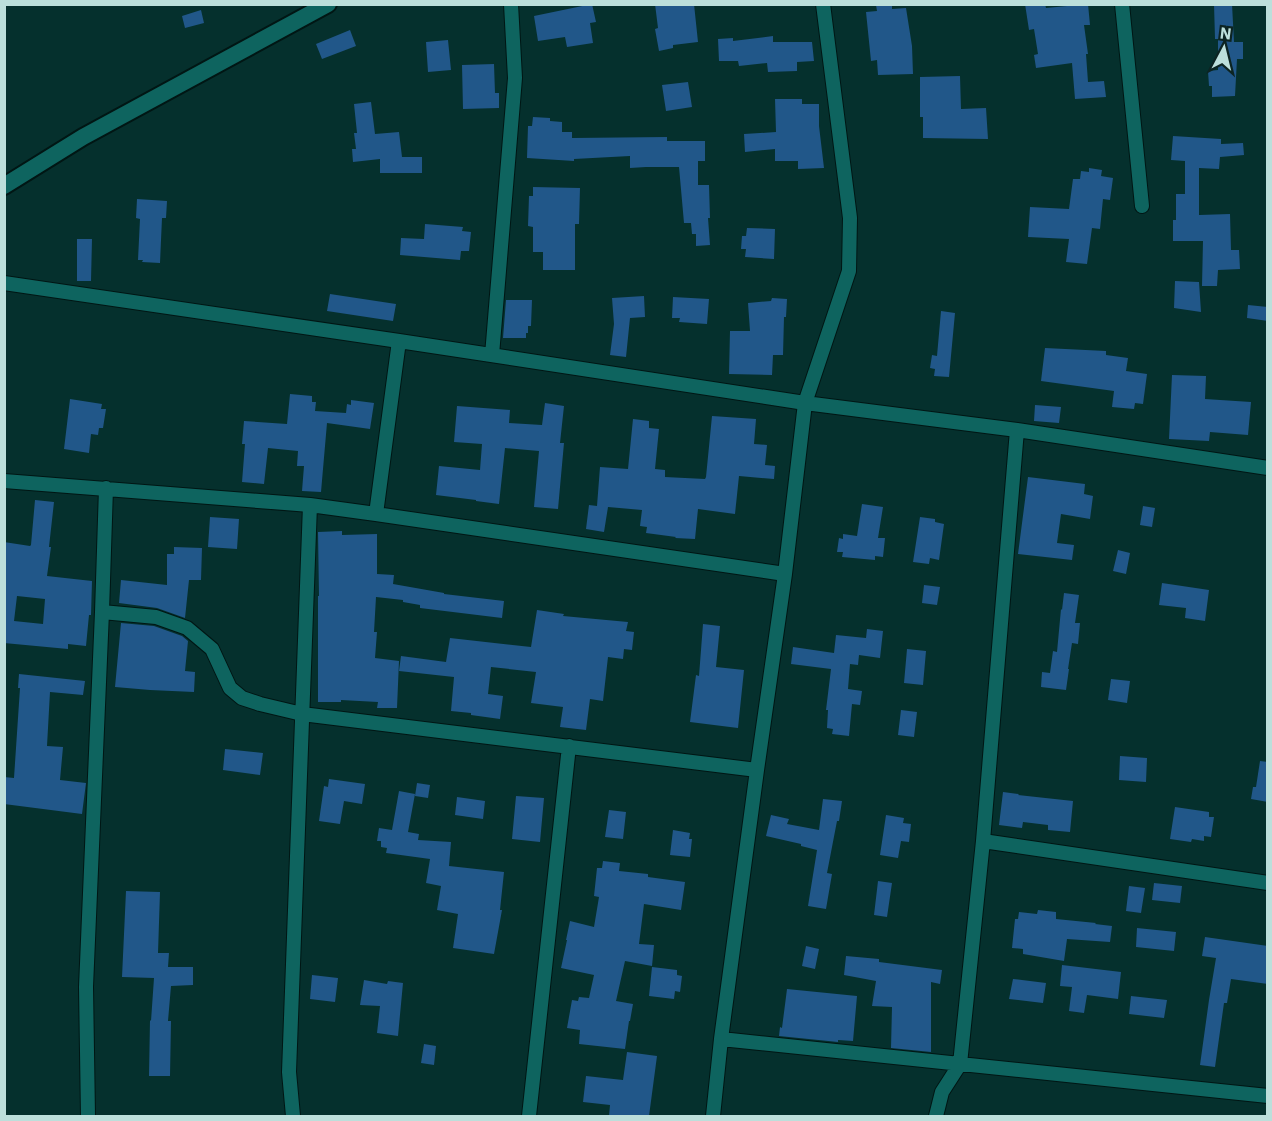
<svg xmlns="http://www.w3.org/2000/svg" width="1272" height="1121" viewBox="0 0 1272 1121" font-family="'IBM Plex Sans',sans-serif">
  <rect width="100%" height="100%" fill="#05302d"/>
  <path fill="#215789" fill-rule="evenodd" d="M592,4L596,22L590,23L593,43L567,47L565,37L538,41L534,16Z
    M655,4H694L698,42L673,45V48L659,51L655,29L658,28Z
    M892,4V9L906,8L912,46L913,74L878,75L877,60L871,61L866,12L877,11L876,5Z
    M1025,4H1045L1046,8L1088,4L1090,25H1084L1088,54H1086L1088,82L1104,81L1106,97L1075,99L1072,63L1036,68L1034,55L1038,54L1034,29L1029,30Z
    M1214,4H1232L1234,42H1243V59H1237L1235,96L1212,97V86H1209L1208,71L1218,70V39H1215Z
    M201,10L204,23L185,28L182,16Z
    M350,30L356,46L322,59L316,44Z
    M773,36V42H812L814,61L797,62V71L768,72L767,63L739,66L738,61H719L718,39L733,38V41Z
    M448,40L451,70L428,72L426,42Z
    M494,64L495,93H499V108L463,109L462,65Z
    M960,76L961,109L986,108L988,139L923,138V117H920V77Z
    M688,82L692,107L666,111L662,85Z
    M775,99H802V104H819V126L824,168L798,169V161H775V149L745,152L744,134L776,132Z
    M371,102L375,134L399,132L402,157H422V173H380V159L353,162L352,149H356L354,133H357L354,104Z
    M533,117L550,118V121L562,122V132H572V138L667,137V141H705V161H698V185H709L710,218H708L710,245L696,246V234H692L691,223H684L679,167H646L630,168V156L574,159V161L527,158L528,126H532Z
    M1173,136L1221,139V144L1243,143L1244,155L1220,157L1219,169L1199,168V215L1230,214L1231,250H1239L1240,269L1218,270L1217,286H1202L1203,241H1173V220H1176V194H1185V161L1171,160Z
    M1089,168L1102,170L1101,176L1113,178L1110,200L1103,199L1100,229L1092,228L1087,264L1066,262L1069,239L1028,237L1030,207L1069,209L1073,179H1080L1081,171L1089,172Z
    M533,187L580,188L579,224H575V270H543V252H533V227L528,226L529,196H533Z
    M137,199L167,201L166,218H162L160,263L142,262L143,260H138L140,219L136,218Z
    M425,224L463,227L462,231L471,232L469,251H461L460,260L400,255L401,238L424,239Z
    M747,228L775,229L774,259L745,257L746,249H741L742,236H746Z
    M77,239H92L91,281H77Z
    M1175,281L1199,282L1201,312L1174,308Z
    M330,294L396,304L393,321L327,311Z
    M644,296L645,317L630,318L626,357L610,355L614,324L612,298Z
    M673,297L709,299L707,324L679,322L680,318H672Z
    M772,298L787,299L786,317H784L783,355H773L772,375L729,374L730,331H750L748,303L771,301Z
    M506,300H532L531,326H528V333H526V338H503Z
    M1248,305L1268,307V321L1247,318Z
    M941,311L955,313L949,377L934,376L935,369L930,368L932,355L937,356Z
    M1045,348L1106,351V355L1128,358L1126,371L1147,374L1143,404L1135,403L1134,409L1112,407L1114,391L1041,381Z
    M1172,375L1206,376L1205,399L1251,402L1248,435L1210,432L1209,441L1169,439Z
    M290,394L312,396V402H316L315,411L346,413L347,404L351,405V400L374,403L370,429L327,423L321,492L302,491L304,466H297L298,451L268,448L264,484L242,482L245,444H242L244,421L287,424Z
    M70,399L102,404L101,409H106L103,428H99L98,435L91,434L89,453L64,449Z
    M545,403L564,406L560,443H564L558,509L534,507L539,451L505,448L499,504L476,501V500L436,495L439,466L480,470L482,444L454,442L457,406L510,410L509,423L542,425Z
    M1035,405L1061,407L1059,423L1034,421Z
    M712,416L756,419L754,444L767,445L765,465L775,466L774,479L739,476L735,514L698,509L695,539L675,538L676,537L646,533L647,527L640,526L642,510L608,507L604,532L586,529L589,505L597,506L600,467L628,469L633,419L649,421V428L659,429L655,469L665,470V477L705,479L706,477Z
    M1028,477L1085,484L1084,494L1093,496L1090,519L1061,514L1057,543L1074,545L1072,560L1018,554Z
    M35,500L54,502L49,547H51L47,576L92,581L91,615H89L86,646L68,644V649L4,643V542L30,546L31,545ZM17,596L45,599L43,624L14,621Z
    M862,504L883,507L878,538H885L883,557L875,556V560L842,557L843,552H837L839,538L843,539V534L857,536Z
    M1143,506L1155,508L1152,527L1140,525Z
    M210,517L239,519L237,549L208,547Z
    M920,517L935,519V522L944,524L939,560L930,558L929,564L913,562Z
    M342,531V535L377,534V574L394,575L393,584L444,593V594L504,601L502,618L420,608V605L403,602V600L376,597L374,632H377L375,658L399,661L397,708H377L378,702L341,700V702H318V596H319L318,532Z
    M174,547L202,548L201,580H189L185,618L157,608L119,603L121,580L167,585V554H174Z
    M1118,550L1130,553L1126,574L1113,571Z
    M1162,583L1209,590L1205,621L1185,618L1186,608L1159,605Z
    M924,585L940,587L937,605L922,603Z
    M1064,593L1079,595L1075,623H1080L1078,644L1072,643L1068,669H1069L1066,690L1041,687L1042,672L1050,673L1053,651L1057,652L1061,609L1062,610Z
    M537,610L564,614L563,616L628,622L626,631L634,632L632,650L624,649L623,659L608,657L603,701L590,699L586,730L560,727L563,707L531,703L536,672L491,667L488,694L503,696L500,719L471,715V713L451,711L454,677L399,671L401,656L446,662L450,638L531,647Z
    M121,623L154,626L182,636L188,641L185,671L195,672L194,692L150,690L115,687Z
    M703,624L720,626L716,667L744,670L738,728L690,722L696,675L699,676Z
    M867,629L883,631L880,658L859,655L858,665L850,664L848,689L862,691L860,705L852,704L849,736L832,734L833,729L827,728L828,710H826L831,669L791,664L793,647L834,653L836,635L866,638Z
    M907,649L926,651L923,685L904,683Z
    M19,674L85,681L83,695L50,692L47,746L63,747L60,780L86,783L82,814L4,804V777L14,778L20,688H18Z
    M1111,679L1130,681L1127,703L1108,700Z
    M901,710L917,712L914,737L898,735Z
    M225,749L263,753L260,775L223,770Z
    M1120,756L1147,758L1146,782L1119,780Z
    M1260,761L1268,762V802L1251,799L1253,787H1256Z
    M329,779L365,784L362,804L344,801L340,824L319,821L324,786L328,787Z
    M417,783L430,785L428,798L415,796Z
    M399,791L415,794L408,832L419,834L418,840L451,842L449,866L504,872L500,910H502L494,954L453,948L458,914L437,910L441,886L426,883L430,859L386,853L387,848L381,847V841H377L379,828L392,830Z
    M1003,792L1019,794L1018,795L1073,801L1070,832L1048,830V825L1023,822L1022,828L999,825Z
    M516,796L544,798L540,842L512,839Z
    M457,797L485,801L483,819L455,815Z
    M823,799L842,801L839,821H837L827,873L832,874L826,909L808,906L817,850L801,846V844L766,836L771,815L789,819L787,824L819,830Z
    M1175,807L1209,812V817H1214L1211,837L1204,836V841L1192,839L1191,842L1170,839Z
    M609,810L626,812L623,839L605,837Z
    M886,815L904,818L903,823L911,824L909,842L901,841L898,858L880,855Z
    M673,830L690,833L689,839H692L690,857L670,855Z
    M603,861L620,863L619,871L648,874V877L685,882L681,910L644,904L639,944L654,945L652,966L625,961L616,1001L633,1004L630,1021H629L625,1049L579,1044L580,1030L567,1028L572,1000L578,1001L579,997L589,998L594,975L561,968L567,940H566L570,921L594,927L599,897L594,896L597,868H602Z
    M878,881L892,883L887,917L874,915Z
    M1154,883L1182,886L1180,903L1152,900Z
    M1129,886L1145,888L1141,913L1126,911Z
    M126,891L160,892L158,953H169L168,967H193V985L171,986L168,1021H171L170,1076H149L150,1020L151,1021L154,978L122,977Z
    M1038,910L1056,912V919L1096,923L1095,924L1112,926L1110,942L1067,939L1064,961L1023,954V949L1012,948L1015,919H1018L1019,912L1037,914Z
    M1137,928L1176,932L1174,951L1136,947Z
    M1205,937L1268,946V984L1231,979L1227,1003H1224L1215,1067L1200,1065L1209,1000L1216,958L1202,956Z
    M806,946L819,949L815,969L802,966Z
    M846,956L879,959V962L942,970L940,984L931,982V1052L891,1048L892,1007L872,1006L876,981L844,975Z
    M1062,965L1121,972L1118,999L1087,995L1084,1013L1069,1011L1072,987L1060,986Z
    M652,967L677,970V975L682,976L680,992L675,991L674,999L649,996Z
    M312,975L338,978L335,1002L310,999Z
    M1013,979L1046,983L1043,1003L1009,999Z
    M364,980L387,984L388,981L403,983L398,1036L377,1033L380,1006L360,1005Z
    M787,989L857,996L853,1041L838,1040V1042L779,1036L780,1027L782,1028Z
    M1131,996L1167,1000L1164,1018L1129,1014Z
    M424,1044L436,1046L434,1065L421,1063Z
    M627,1052L657,1056L649,1116H609L610,1105L583,1102L586,1076L623,1080Z"/>
  <g fill="none" stroke-linecap="round" stroke-linejoin="round">
    <g stroke="#011614" stroke-width="16">
      <path id="minor" d="M1122,4L1142,206
        M4,283L399,341L805,403L1017,430L1268,468
        M492,355L515,78L511,4
        M4,481L310,505L376,514L785,574
        M376,514L399,341
        M102,612L156,617L187,628L212,649L230,688L242,698L260,704L302,714L757,770
        M983,841L1268,883
        M721,1039L1268,1096
        M88,1116L86,987L102,612L106,488
        M293,1116L289,1072L310,505
        M529,1116L569,746
        M713,1116L721,1039L757,770L785,574L805,403L849,271L850,218L823,4
        M936,1116L942,1092L960,1064L983,841L1017,430"/>
    </g>
    <g stroke="#011614" stroke-width="20">
      <path id="tertiary" d="M4,186L83,137L328,4"/>
    </g>
    <use href="#minor" stroke="#0e645f" stroke-width="14"/>
    <use href="#tertiary" stroke="#0e645f" stroke-width="16"/>
  </g>
  <rect width="1272" height="1121" fill="none" stroke="#bcdfdb" stroke-width="12"/>
  <g transform="translate(1224 48) rotate(7)" stroke="#0c2422" stroke-width="4.5" paint-order="stroke">
  <path d="M0-4.5L10 22L0 15L-10 22Z" fill="#bcdfdb"/>
  <text y="-9" font-size="16" font-weight="bold" text-anchor="middle" fill="#bcdfdb">N</text>
  </g>
</svg>
